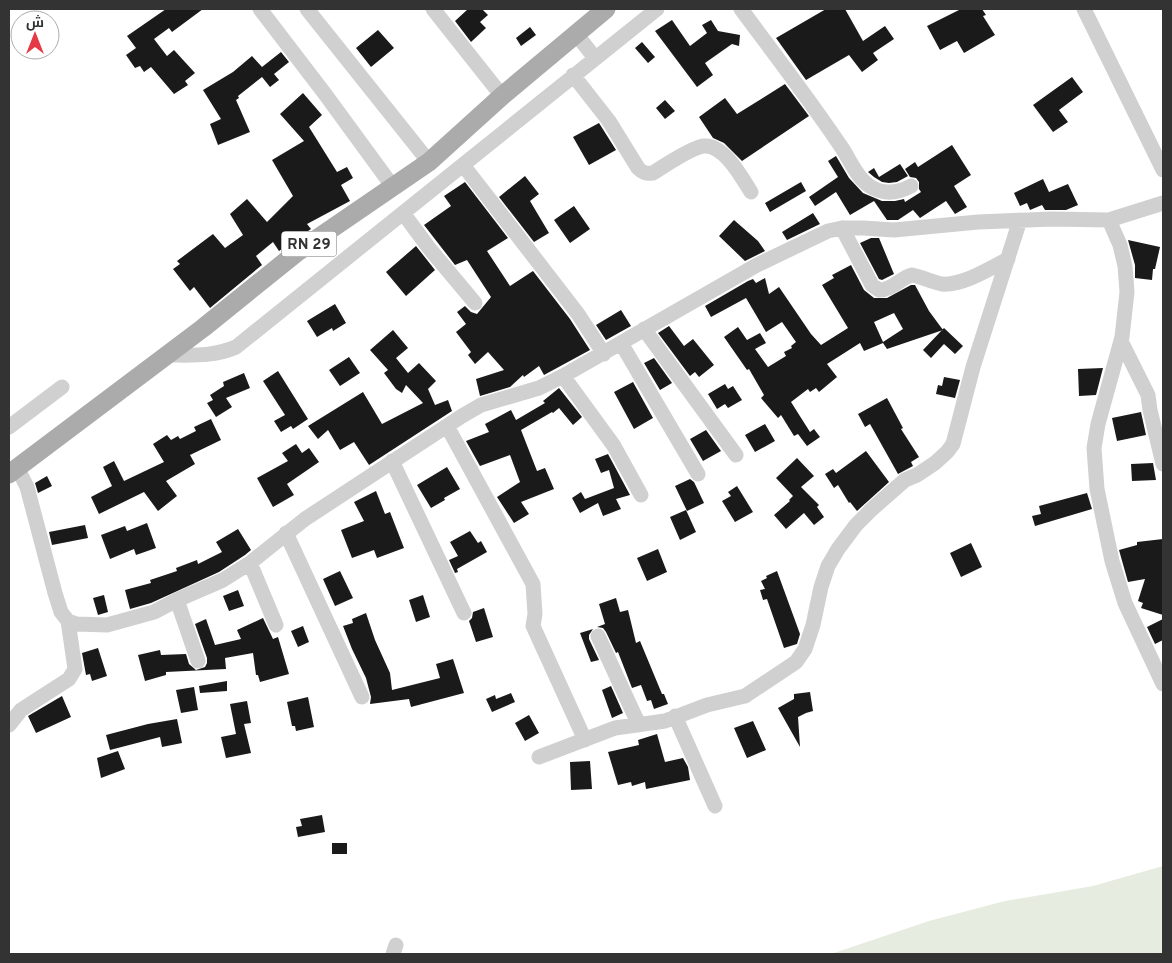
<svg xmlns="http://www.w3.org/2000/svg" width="1172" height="963" viewBox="0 0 1172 963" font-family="Overpass,Cairo,sans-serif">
  <rect width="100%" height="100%" fill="#fff"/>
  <path fill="#e6ecdf" d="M1163,866V954H831L929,921L1005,901L1093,886Z"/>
  <path fill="#1a1a1a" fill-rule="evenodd" d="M166,9H203L172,32L169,28L154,39L167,56L174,50L195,73L185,81L188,85L174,94L151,67L144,72L140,66L135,68L126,55L136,48L127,36Z
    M468,9H482L488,15L480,22L486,28L471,42L455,21Z
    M826,9H845L863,41L885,26L894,39L873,53L878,60L862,72L849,55L806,80L776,38Z
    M961,9H982L986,15L983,16L995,35L964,53L957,41L940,50L927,26Z
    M672,20L690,46L707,33L702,25L711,20L718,31L740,35L739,46L732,44L705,63L713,75L697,87L655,31Z
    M530,27L536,35L521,46L516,38Z
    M378,30L394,48L371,67L356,48Z
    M642,42L655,57L648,63L635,48Z
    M281,52L289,62L274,74L279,80L270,87L262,77L238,96L239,98L236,100L250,132L218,145L210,124L221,119L203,90L233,72L252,56L262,67Z
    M1072,77L1083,92L1059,110L1068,122L1053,132L1033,105Z
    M785,84L809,116L742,161L724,143L713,138L699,117L725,98L737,114Z
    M303,93L322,115L309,127L337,172L347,167L353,178L341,185L350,201L307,224L311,229L279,251L273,242L256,256L262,265L210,308L194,287L190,291L173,269L180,264L177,261L213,234L225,248L243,235L230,214L247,199L267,222L293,196L272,160L304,141L280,114Z
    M665,100L675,111L665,119L656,108Z
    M599,123L616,150L589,165L573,137Z
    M952,145L971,175L954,186L967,207L955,214L946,201L920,218L913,210L898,220H887L874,201L850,215L836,192L815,206L809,197L838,177L828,161L836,156L849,178L863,193L882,201H895L904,199L905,202L921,192L919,189V182L916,178L910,177L905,169L915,162L918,167Z
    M900,164L908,176L897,182L889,183L882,182L874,177L868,172L874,168L879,177Z
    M525,176L539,194L530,201L549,233L534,242L499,197Z
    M1043,179L1049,192L1068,184L1078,205L1066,210H1045L1042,205L1030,210L1027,203L1020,206L1014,193Z
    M465,182L508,238L487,251L510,286L533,271L570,319L590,350L544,375L539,366L524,377L523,375L510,387L480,396L476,379L504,370L488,352L475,364L468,355L471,352L456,332L466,324L457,312L465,306L471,312L477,314L491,297L467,260L455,265L424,225L451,206L444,196Z
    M801,182L806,191L770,212L765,203Z
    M574,206L590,229L570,243L554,220Z
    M813,213L820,224L787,240L782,232Z
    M734,220L758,241L765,251L745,261L719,236Z
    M871,238H879L894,274L882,280L879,279L860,243Z
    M1128,240L1160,247L1155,269H1153L1152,280L1135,278V265Z
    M416,246L435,270L406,296L386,272Z
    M851,265L864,290L874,298H887L911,285H915L929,311L943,330L887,349L883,343L864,351L860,343L827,364L837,377L819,392L816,388L810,392L808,389L791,402L810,432L814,429L820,437L807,446L798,434L794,436L781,415L778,418L761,398L764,395L749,369L747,370L724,337L738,327L747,340L760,333L766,343L755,349L768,367L786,356L784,352L792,348L791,346L796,342L782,322L766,332L746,298L711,317L705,306L748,281L753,279L756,283L765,278L769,294L779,287L811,334L821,345L848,328L822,285L834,278L832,275ZM894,313L903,329L883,342L874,322Z
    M335,304L346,323L333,331L332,328L317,337L307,321Z
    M621,310L631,326L606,340L596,325Z
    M669,326L684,346L693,339L714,365L699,377L695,372L690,376L658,333Z
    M944,328L963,346L955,354L944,344L931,358L923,350Z
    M393,330L408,348L396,358L408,373L419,363L436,381L428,389L435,405L448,400L452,411L369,465L354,442L340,450L328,430L318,439L308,426L363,392L382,424L423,403L406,385L402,393L396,389L384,373L388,370L370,350Z
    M349,357L360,373L340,386L329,370Z
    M654,358L672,383L660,390L644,363Z
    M1103,368L1096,395L1079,396L1078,369Z
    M278,371L308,419L293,429L291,426L281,432L274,421L285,415L263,381Z
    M244,373L250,388L226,398L232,407L216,417L207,403L213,400L210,395L224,386L223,382Z
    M944,377L960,380L955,398L936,394L938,385L942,386Z
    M633,382L653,418L634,429L614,392Z
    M725,384L728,389L733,386L742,400L728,408L725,404L717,409L708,394Z
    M559,388L582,417L573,425L559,408L553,413L552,412L521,430L537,471L545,468L554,489L521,502L529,514L514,523L497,497L520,482L510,455L480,466L466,441L489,432L485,424L511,410L516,420L545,403L543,401Z
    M887,398L903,428L901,429L919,457L911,462L913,466L898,474L870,424L865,427L858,414Z
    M1141,412L1146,435L1117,441L1112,418Z
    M211,419L221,440L190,455L195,464L166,481L177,496L158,511L144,492L99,514L91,497L112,486L103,467L114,461L124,481L164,462L153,444L167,435L171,440L178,436L180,439L196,431L194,427Z
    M765,424L775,441L755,452L745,435Z
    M706,430L721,451L703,461L690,439Z
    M296,444L302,453L309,448L319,462L287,484L294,495L273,507L257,478L288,461L282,453Z
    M866,451L889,482L857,511L850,502L849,503L838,485L834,488L825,474L833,469L836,473Z
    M608,454L630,495L616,499L621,509L603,516L598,503L580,513L572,498L581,492L585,499L614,488L609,470L601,473L595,459Z
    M797,458L814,476L801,487L819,505L817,507L824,517L814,525L804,513L786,529L774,515L790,501L789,500L793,496L776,478Z
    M1153,463L1156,480L1132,481L1131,464Z
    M447,467L460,489L444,498L445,500L431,508L417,485Z
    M47,476L52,486L38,493L35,483Z
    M690,479L694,482L704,503L687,511L675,486Z
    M737,486L753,512L735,522L722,501L731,496L728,492Z
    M376,491L385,514L390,512L404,548L377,558L374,550L352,558L341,530L364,521L354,502Z
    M1087,493L1092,509L1035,526L1032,516L1041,514L1039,506Z
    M686,510L696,532L680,540L670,517Z
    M147,523L156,548L136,555L134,549L110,559L101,535L125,526L127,531Z
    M85,525L88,538L52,545L49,532Z
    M238,529L251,550L245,555L219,572L151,603L130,609L125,590L151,583L150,580L177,571L176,568L197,560L198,564L222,552L216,542Z
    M470,531L478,543L481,541L487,552L457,569L458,572L455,573L449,560L458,556L450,542Z
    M1163,539V615L1141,608L1143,603L1138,601L1145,579L1128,582L1119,550L1137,545V542Z
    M971,543L982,567L961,577L950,553Z
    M658,549L667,572L647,581L637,558Z
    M340,571L353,598L335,606L323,579Z
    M777,571L800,634L797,644L784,648L767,599L763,600L760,590L765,589L761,581L767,578L766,576Z
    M238,590L244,606L229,611L223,596Z
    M104,595L108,612L98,615L93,598Z
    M423,595L430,617L416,622L409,600Z
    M616,598L620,612L628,610L636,643L640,641L662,694H664L668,704L654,709L651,700L647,701L641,685L632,688L618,652L616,653L606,632L603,628L597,627L605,624L599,604Z
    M484,608L493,637L476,642L469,621L472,618L473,612Z
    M366,613L375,640L390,673L392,690L440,678L436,664L453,659L464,693L411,707L409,699L370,704L371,697L366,678L352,649L343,626L353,623L352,619Z
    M263,618L273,639L278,637L289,674L260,682L258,675H256L253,653L225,658L226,669L166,672V675L145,681L138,655L160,650L161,655L186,654L189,664L196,670L205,667L207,663V658L195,624L206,619L215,645L241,639L237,630Z
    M1163,619V640L1155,644L1147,627Z
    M303,626L309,642L298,647L291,631Z
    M593,629L589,635V639L599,660L591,662L580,633Z
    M98,648L107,676L92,681L90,674L86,675L82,653Z
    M227,681V691L200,693L199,686Z
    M611,686L623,713L612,718L602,690Z
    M194,687L198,710L181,713L176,690Z
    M810,692L813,711L806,713L798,717L800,747L778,708L794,699V694Z
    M511,693L515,702L492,712L486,699L495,695L496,699Z
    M62,696L71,717L36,733L28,716Z
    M308,697L314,727L296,731L295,726H292L287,702Z
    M247,701L251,723L244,724L251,753L226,758L221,737L236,734L230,704Z
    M529,715L539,733L525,741L515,723Z
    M177,719L182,743L162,747L160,737L110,750L106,735L148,724Z
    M753,721L766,750L747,758L734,728Z
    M657,734L665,762L683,758L688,767L690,780L646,789L645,782L632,786L631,782L618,785L608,752L639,745L638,740Z
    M118,751L125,769L101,778L97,758Z
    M590,761L592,789L571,790L570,762Z
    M322,815L325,832L298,837L296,827L302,826L300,819Z
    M332,843H347V854H332Z"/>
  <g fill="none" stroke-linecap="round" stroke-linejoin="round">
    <path stroke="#d0d0d0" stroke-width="15" d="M260,9L325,94L393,187
      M307,9L429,162
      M433,9L502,96
      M741,9C775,55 810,100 842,148C850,160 856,176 868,185C882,195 896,194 911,186
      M1084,9L1163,170
      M576,34L595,58
      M573,75L609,121L638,168C643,173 646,174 653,173C664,166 692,147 704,146C724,144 742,178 751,192
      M463,165L578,314L604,354
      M403,213L429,248L475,303
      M1109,220L1163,203
      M842,228L872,285L879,290C893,290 900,278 912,275C922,277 932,282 942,284C962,286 991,268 1008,259
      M644,329L736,455
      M1121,341L1148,395L1150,410L1163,464
      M621,343L698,474
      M167,355C191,355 213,357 236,347L657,9
      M563,376L614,446L641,495
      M447,426L533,584L535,614L533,626L585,740
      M9,427L62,387
      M392,461L464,613
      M17,467L27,487L55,593L61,612L68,621L77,624L107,625L154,612L177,600L223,580L250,563L305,519L462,416L481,405L539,388L563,376L757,265L828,231L842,228H863L894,230L978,222L1052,219L1109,220L1120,245L1125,266L1127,292L1122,337L1098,424L1094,448L1097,489L1112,561L1125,603L1163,684
      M286,533L362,697
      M250,563L276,625
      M177,600L198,661
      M598,636L639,725
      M675,716L715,806
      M9,725L21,710L69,679L75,669L68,621
      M539,757L615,728L665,721L707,705L745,696L796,662L805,649L813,625L821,587L828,566L838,549L856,525L872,509L905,480L917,475L935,463L947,452L953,444L973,367L1020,220
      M393,954L396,945"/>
    <path stroke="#ababab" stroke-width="19" d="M9,474L203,328L296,253L429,162L502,96L606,9"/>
  </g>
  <g text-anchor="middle" stroke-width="5" stroke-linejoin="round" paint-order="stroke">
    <rect fill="#fff" stroke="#707070" stroke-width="1" x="281.5" y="231.5" width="55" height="25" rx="4"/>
    <g font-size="15" font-weight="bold" fill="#333">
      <text x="309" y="249">RN 29</text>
    </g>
  </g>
  <rect width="1172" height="963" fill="none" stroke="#333333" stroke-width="20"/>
  <g transform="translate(35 35)"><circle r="24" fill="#ffffff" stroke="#adadad"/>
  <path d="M0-4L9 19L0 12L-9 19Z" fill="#e63946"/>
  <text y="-8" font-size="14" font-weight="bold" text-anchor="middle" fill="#333333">ش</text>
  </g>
</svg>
